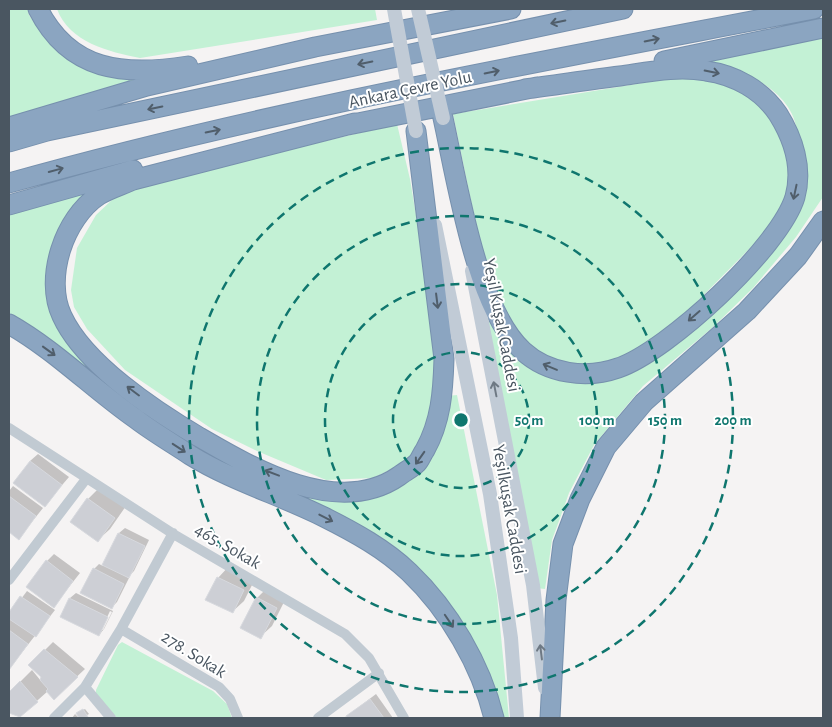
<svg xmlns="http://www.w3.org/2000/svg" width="832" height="727" viewBox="0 0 832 727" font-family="'Alegreya Sans',sans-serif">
  <rect width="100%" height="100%" fill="#f5f3f3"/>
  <path fill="#c3f1d5" d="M9,9H28L29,15L44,37L58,50L136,75L137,86L9,123Z
    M57,9H375L377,20L140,58C109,52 69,42 57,9Z
    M823,33V197L796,237L753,288L712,328L643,386L594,445L569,493L559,521L552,540L545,589L536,588L484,321L493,320L512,351L608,378L783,237C786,212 790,188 793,164C794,154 798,143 797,133C794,89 738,67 702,62Z
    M685,76L711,79L753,95L783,133L792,182L782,208L764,234L675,324L618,364L573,365L550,358L528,345L510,326L496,295L479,240L453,114Z
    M397,124L410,179L441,365L440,403L418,451L398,466L373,478L326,480L257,451L212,429L125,370L87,329L74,307L71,290L77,248L96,215L114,198L145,184Z
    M99,180L83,200L50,301L138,404L345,499L421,465L447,396L457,395L497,595L509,718H497L405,561L183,448L9,319V208Z
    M122,642L213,691L227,704L232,718H117L96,694V690L118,645Z"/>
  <path fill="#0003" fill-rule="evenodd" d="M38,454L69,477L45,505L30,461Z
    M13,486L43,508L19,538L9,531V491Z
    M99,488L126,506L110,529L98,540L88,499Z
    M125,528L149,540L134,571L127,578H129L117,602L112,607L94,569L99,564L103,566L119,533Z
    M54,554L80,573L54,606L47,561Z
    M229,566L255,579L244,601L232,612L218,578Z
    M269,586L287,596L272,626L260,637L242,628L257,598Z
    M27,591L55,610L9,669V615Z
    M76,593L113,611L104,629L99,635L61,616L70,598ZM110,611L112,612L103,630H101Z
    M53,642L85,669L54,698L48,691L20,716L10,713L9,693L32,670L41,681L42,677L30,665Z
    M376,694L393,718H343L347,716Z
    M85,709L89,714L81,718L78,713Z
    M75,714L79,718H72Z"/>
  <path fill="#cdcfd5" stroke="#d7d9de" d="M30,461L62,485L45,507L13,483Z
    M9,496L36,516L19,540L9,532Z
    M87,498L115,518L98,542L70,522Z
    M118,533L145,546L129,578L102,565Z
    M46,560L73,581L54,608L26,587Z
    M93,568L124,584L112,609L80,593Z
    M217,577L244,590L233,613L205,600Z
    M20,596L50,616L36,637L9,619V612Z
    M256,597L277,608L261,639L240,628Z
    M69,598L108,617L99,636L60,617Z
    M9,630L28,644L9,670Z
    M44,649L78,677L54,700L46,691L48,689L40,680L41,677L28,665Z
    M20,681L38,702L20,717L9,713V692Z
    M370,699L384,718H348L346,716Z
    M83,709L88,717L79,718L76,713Z"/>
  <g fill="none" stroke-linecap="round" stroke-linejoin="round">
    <g stroke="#7690ad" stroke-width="21">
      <path id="motorway" d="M38,9C70,72 124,76 188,66
        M664,61L823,28
        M443,118C457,181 476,308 523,351C548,374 587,379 618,368C668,351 780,247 795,197C803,168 793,138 778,114C762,90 735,75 706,71C677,66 649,72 620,76C588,80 556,85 525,89
        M355,123L133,180C122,185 109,189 99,195C64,218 44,278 62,316C84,364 155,411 199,437C254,469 338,518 399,476C404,472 412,468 417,463C420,460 422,454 425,450C441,421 443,392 444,359L416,131
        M343,126L537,87
        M9,127L147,86L315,47L511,9
        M9,142L47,131L623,9
        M9,183C273,109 545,61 814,9
        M9,205L133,170
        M9,324C55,350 93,389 136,419C153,432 172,443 190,455C232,481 280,495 324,517C354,532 385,549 409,572C449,610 481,665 494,718
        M550,718L556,600L563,544L580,499L606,447L644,402L747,311L798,256L823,221"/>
    </g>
    <path stroke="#c1cad2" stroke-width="10" d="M9,428L175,535L345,634L369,658L404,718
      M9,580L86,479
      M121,629L219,687L230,699L238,718
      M85,687L111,718
      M54,718L85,687L121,629L173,533
      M318,718L379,673"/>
    <path stroke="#c1cbd6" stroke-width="14" d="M435,225L490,494L511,638L517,718
      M472,271L533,585L545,688"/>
    <use href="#motorway" stroke="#8ba5c1" stroke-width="19"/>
    <path stroke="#c1cbd6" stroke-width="14" d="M394,9L416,131
      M418,9L443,118"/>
  </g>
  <defs><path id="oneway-shaft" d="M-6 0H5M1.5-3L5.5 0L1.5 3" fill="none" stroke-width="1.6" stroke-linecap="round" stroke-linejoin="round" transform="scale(1.25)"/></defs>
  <g stroke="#505e6b">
    <use href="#oneway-shaft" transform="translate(558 22) rotate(168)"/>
    <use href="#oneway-shaft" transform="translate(652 40) rotate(-11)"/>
    <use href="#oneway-shaft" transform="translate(365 63) rotate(168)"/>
    <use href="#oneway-shaft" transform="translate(492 72) rotate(-12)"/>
    <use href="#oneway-shaft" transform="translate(712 72) rotate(11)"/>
    <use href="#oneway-shaft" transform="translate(155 108) rotate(168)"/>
    <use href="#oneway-shaft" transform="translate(213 131) rotate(-12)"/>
    <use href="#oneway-shaft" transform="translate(56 170) rotate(-15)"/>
    <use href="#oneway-shaft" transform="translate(795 192) rotate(102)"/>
    <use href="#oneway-shaft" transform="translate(437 301) rotate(83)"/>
    <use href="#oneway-shaft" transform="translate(694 316) rotate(139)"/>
    <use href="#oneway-shaft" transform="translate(49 351) rotate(36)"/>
    <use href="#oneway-shaft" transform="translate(550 367) rotate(-157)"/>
    <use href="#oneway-shaft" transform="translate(133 391) rotate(-143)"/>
    <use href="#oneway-shaft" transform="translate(179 448) rotate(33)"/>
    <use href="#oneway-shaft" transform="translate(420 458) rotate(125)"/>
    <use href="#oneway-shaft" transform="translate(272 473) rotate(-159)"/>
    <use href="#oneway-shaft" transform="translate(326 518) rotate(27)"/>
    <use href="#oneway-shaft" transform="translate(449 621) rotate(56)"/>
  </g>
  <g stroke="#6e7984">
    <use href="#oneway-shaft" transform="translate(495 389) rotate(-101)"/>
    <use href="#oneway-shaft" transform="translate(541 652) rotate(-97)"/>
  </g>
  <g fill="none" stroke="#0f766e" stroke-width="2.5" stroke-dasharray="9 6">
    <circle cx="461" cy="420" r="68"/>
    <circle cx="461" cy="420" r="136"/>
    <circle cx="461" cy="420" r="204"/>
    <circle cx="461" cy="420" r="272"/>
  </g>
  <g text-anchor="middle" stroke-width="4" stroke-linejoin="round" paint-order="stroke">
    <g font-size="18" fill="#4a5661" stroke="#fff">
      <text transform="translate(410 89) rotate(-12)" y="6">Ankara Çevre Yolu</text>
      <text transform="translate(502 325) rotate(79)" y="6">Yeşil Kuşak Caddesi</text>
      <text transform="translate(510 509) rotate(80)" y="6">Yeşilkuşak Caddesi</text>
      <text transform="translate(228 546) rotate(30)" y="6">465. Sokak</text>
      <text transform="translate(194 654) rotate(32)" y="6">278. Sokak</text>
    </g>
  </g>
  <circle cx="461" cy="420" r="8" fill="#0f766e" stroke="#fff" stroke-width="2.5"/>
  <g font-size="15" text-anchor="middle" font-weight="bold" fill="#0f766e" stroke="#fff" stroke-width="4" stroke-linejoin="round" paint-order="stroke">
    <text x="529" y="425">50 m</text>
    <text x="597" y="425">100 m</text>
    <text x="665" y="425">150 m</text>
    <text x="733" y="425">200 m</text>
  </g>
  <rect width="832" height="727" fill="none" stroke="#4a5661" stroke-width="20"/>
</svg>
